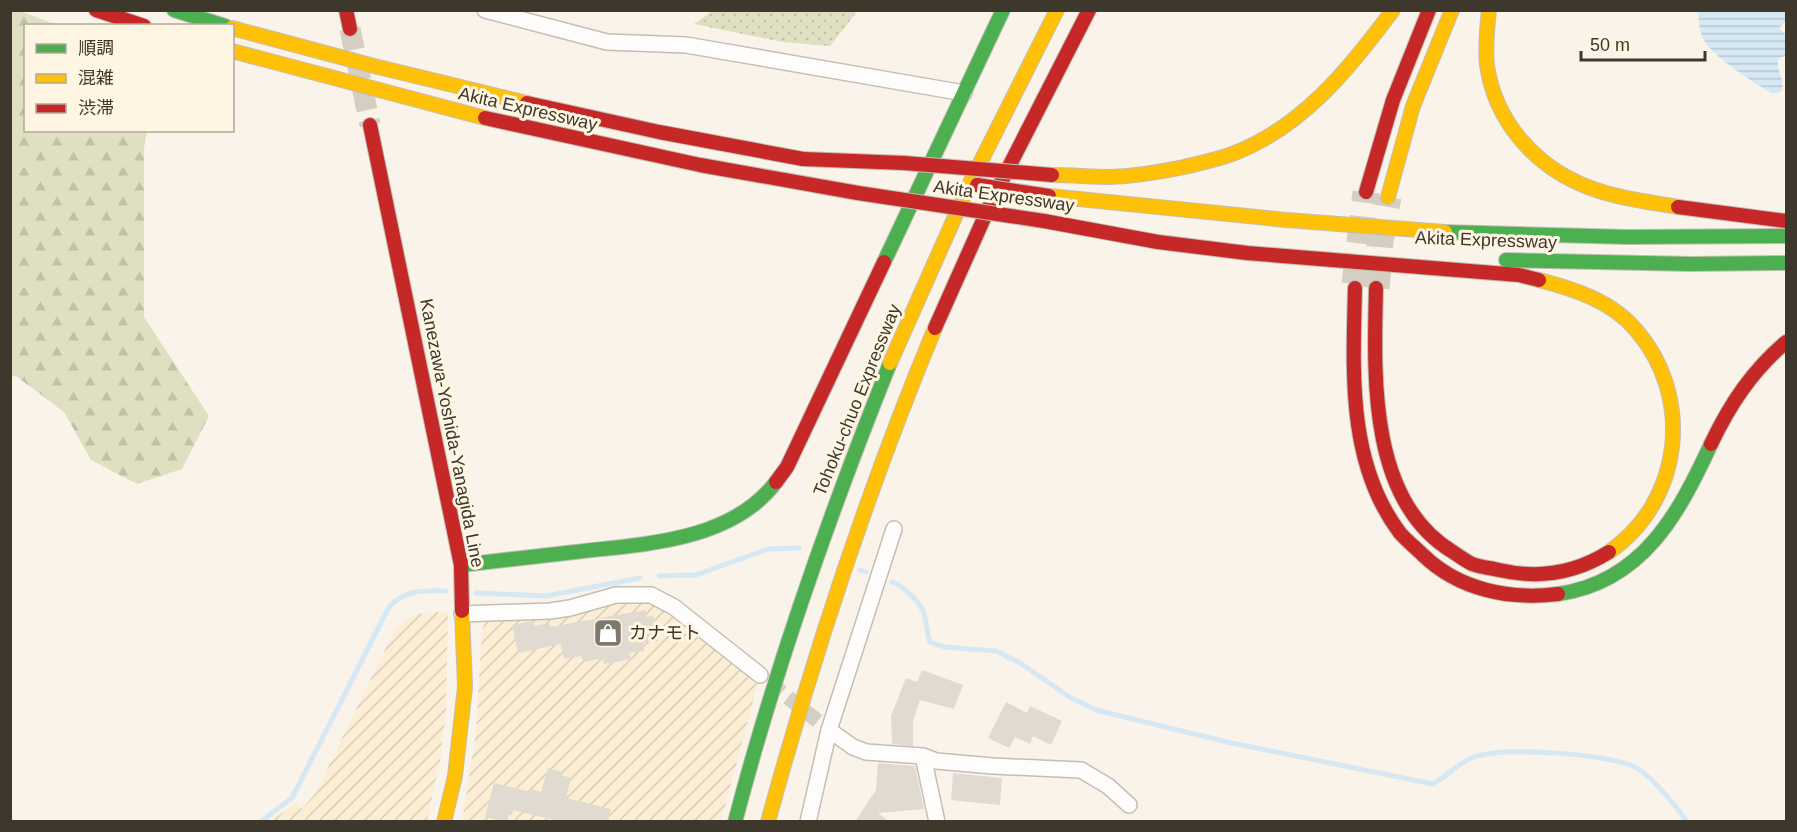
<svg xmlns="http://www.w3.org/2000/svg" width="1797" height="832" viewBox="0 0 1797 832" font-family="Arial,'Noto Sans JP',sans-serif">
  <defs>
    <pattern id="industrial-furrows" width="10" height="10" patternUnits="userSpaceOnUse" patternTransform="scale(1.5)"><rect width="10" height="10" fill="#fceed5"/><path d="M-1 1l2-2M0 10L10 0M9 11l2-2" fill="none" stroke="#d9cdb7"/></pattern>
    <pattern id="grass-dots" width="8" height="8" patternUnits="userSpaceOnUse" patternTransform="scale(1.5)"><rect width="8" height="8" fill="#dfe0c2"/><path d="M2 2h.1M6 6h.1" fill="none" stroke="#c0c1a7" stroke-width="1.8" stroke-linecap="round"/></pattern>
    <pattern id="forest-firs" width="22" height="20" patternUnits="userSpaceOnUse" patternTransform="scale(1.5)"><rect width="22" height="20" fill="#dfe0c2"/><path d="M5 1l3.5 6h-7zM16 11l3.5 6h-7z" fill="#c0c1a7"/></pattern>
    <pattern id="water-rules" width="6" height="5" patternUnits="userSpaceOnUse" patternTransform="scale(1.5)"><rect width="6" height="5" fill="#d5e8f4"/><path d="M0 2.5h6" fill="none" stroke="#b8c8d1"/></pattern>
  </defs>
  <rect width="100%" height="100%" fill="#f9f3e9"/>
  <path fill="url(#industrial-furrows)" d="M616,600L662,605L759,679L721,821L462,822L476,732L482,629L488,618Z
    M434,612H448L446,710L440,761L427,821H271L296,803L302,809L315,794L396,627L417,614Z"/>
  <path fill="url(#grass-dots)" d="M853,10L856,13L830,46L783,42L694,24L712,11Z"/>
  <path fill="url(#forest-firs)" d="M20,11L57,25L26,26V130L147,131L144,148V317L209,416L182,469L137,484L91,460L64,412L16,376L11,377L10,11Z"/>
  <path fill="url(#water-rules)" d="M1698,11H1786V21L1779,28L1786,35V56C1768,58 1786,79 1782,91L1778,93H1771C1753,81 1717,60 1706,43C1699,34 1699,22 1698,11Z"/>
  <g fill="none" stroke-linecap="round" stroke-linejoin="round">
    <path stroke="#d5e8f4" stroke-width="5" d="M860,570L866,572
      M659,576L696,575L768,549L799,548
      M892,582C905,587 922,603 925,617C927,626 927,634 930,642L944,647L996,651L1020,663L1071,698L1096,710L1227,742L1433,784C1447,776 1459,762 1474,757C1504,746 1604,754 1633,766C1649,773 1677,807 1687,822
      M476,593L546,596L640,578
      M260,822L292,798L389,607C404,590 424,590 446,591"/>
  </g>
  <path fill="#e0dad0" d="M645,610L647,617L653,615L658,641L643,643L644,651L629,653L631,659L604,664L603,658L583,662L582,656L564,659L561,644L518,653L512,625L533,621L534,626L550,623V627Z
    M922,670L963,685L954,709L920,700L913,721V746L892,744L891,716L906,678L917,682Z
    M1006,702L1027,713L1030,706L1062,721L1051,745L1033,736L1030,744L1015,737L1009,748L988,738Z
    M878,763L915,766L924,809L878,813L890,822H855L876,790Z
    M548,768L562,772L561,775L571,778L566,798L611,809L608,822H562L513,810L512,815L509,814L507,822L485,817L494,783L531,792V789L541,792Z
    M953,773L1002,778L1000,805L951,800Z"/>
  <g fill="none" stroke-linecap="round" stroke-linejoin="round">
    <path stroke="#d4cec3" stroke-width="15" stroke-dasharray="15 8" stroke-linecap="butt" d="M770,683L829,730"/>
    <path stroke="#d4cec3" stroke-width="21" stroke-dasharray="21 10" stroke-linecap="butt" d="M350,29L370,125"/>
    <path stroke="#d4cec3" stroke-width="27" stroke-dasharray="27 14" stroke-linecap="butt" d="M1355,284L1366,192
      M1376,288L1380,242L1388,197"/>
    <g stroke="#c4beb4" stroke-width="18">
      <path id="street" d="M485,10L607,42L686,45L964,93
        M462,614L550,611L570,608L616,595H651L674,607L760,675
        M829,730L853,747L866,752L923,756L936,761L993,766L1081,770L1108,786L1129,805
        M923,756L937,822
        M808,822L829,730L894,529"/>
    </g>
    <g stroke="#c4beb4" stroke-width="16">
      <path id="fast" d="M174,10L225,26
        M1445,232L1628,237L1786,236
        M1506,260L1691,264L1786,263
        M884,262L1003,10
        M461,565C499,561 537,556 575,552C642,544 731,542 776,482
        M1558,594C1643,582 1679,513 1711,444
        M735,822C776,665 830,513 890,363"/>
    </g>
    <g stroke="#c4beb4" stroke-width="16">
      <path id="slow" d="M1489,10C1487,28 1485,47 1487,65C1495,122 1536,167 1588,187C1616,198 1649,202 1678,207
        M232,28L374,66L527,103
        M232,51L485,118
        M1052,175C1072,175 1092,177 1111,177C1136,176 1160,172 1184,167C1200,163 1216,160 1232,154C1302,128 1350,68 1393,10
        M1049,196L1286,220L1445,232
        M1388,197L1413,106L1452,10
        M1539,280C1574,289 1612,301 1636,330C1694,397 1683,501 1609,552
        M890,363L970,183L1057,10
        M444,822L455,776L465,687L462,611
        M768,822C814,653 868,489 935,328"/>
    </g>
    <g stroke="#c4beb4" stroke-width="16">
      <path id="jam" d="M96,10L144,26
        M346,10L350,29
        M527,103L659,132L803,159
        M485,118L700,165L858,193
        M370,125L461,565L462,611
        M1366,192L1393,100L1429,10
        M1678,207L1786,221
        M1044,221L1158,242L1247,253L1519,275L1539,280
        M1355,288C1353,371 1347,463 1400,533C1407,541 1416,548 1423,555C1459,590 1510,600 1558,594
        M1376,288C1374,375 1368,501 1453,552C1459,556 1466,561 1472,564C1480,567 1491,568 1499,570C1538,579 1574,574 1609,552
        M935,328L993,198L1089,10
        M1711,444C1730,404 1752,371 1786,342
        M776,482L787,467L884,262"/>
    </g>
    <use href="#street" stroke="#fefdfc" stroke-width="15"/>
    <use href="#fast" stroke="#4caf50" stroke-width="14"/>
    <use href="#slow" stroke="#ffc107" stroke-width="14"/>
    <use href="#jam" stroke="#c62828" stroke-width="14"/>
    <g stroke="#c4beb4" stroke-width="16" stroke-linecap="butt">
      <path id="jam-bridge" d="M803,159L904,163L1052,175
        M977,185L1049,196
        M858,193L1044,221"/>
    </g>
    <use href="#jam-bridge" stroke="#c62828" stroke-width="14"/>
  </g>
  <defs>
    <g id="shop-square" transform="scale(1.5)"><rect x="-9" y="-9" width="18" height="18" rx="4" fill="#7f796e" stroke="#fff5e3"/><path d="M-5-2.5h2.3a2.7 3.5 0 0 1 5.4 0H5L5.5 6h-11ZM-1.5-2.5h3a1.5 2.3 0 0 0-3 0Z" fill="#fff"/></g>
  </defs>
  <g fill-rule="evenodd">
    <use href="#shop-square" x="608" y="633"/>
  </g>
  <g text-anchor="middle" stroke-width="6" stroke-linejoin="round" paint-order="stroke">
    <g font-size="18" fill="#3e382c" stroke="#fff5e3">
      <text transform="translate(528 109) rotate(13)" y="6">Akita Expressway</text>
      <text transform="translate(1004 196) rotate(8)" y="6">Akita Expressway</text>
      <text transform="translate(1486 240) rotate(2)" y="6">Akita Expressway</text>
      <text transform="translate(857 400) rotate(-68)" y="6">Tohoku-chuo Expressway</text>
      <text transform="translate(452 433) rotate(79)" y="6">Kanezawa-Yoshida-Yanagida Line</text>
    </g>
    <g font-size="18" fill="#3e382c" stroke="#fff5e3" text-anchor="start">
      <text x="629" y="639">カナモト</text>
    </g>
  </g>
  <rect width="1797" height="832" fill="none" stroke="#3e382c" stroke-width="24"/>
  <rect x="24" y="24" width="210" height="108" fill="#fff5e3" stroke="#b2a99a" stroke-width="1.5"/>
  <rect x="36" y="44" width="30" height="9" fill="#4caf50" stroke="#b2a99a" stroke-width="1.5"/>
  <text x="78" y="54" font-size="18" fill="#3e382c">順調</text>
  <rect x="36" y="74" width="30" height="9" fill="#ffc107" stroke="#b2a99a" stroke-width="1.5"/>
  <text x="78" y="84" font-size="18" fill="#3e382c">混雑</text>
  <rect x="36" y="104" width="30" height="9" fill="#c62828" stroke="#b2a99a" stroke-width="1.5"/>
  <text x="78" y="114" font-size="18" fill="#3e382c">渋滞</text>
  <path d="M1581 51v9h124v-9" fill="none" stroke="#3e382c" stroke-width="3"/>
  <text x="1590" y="51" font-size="18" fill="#3e382c" stroke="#fff5e3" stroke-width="4.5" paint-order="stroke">50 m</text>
</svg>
